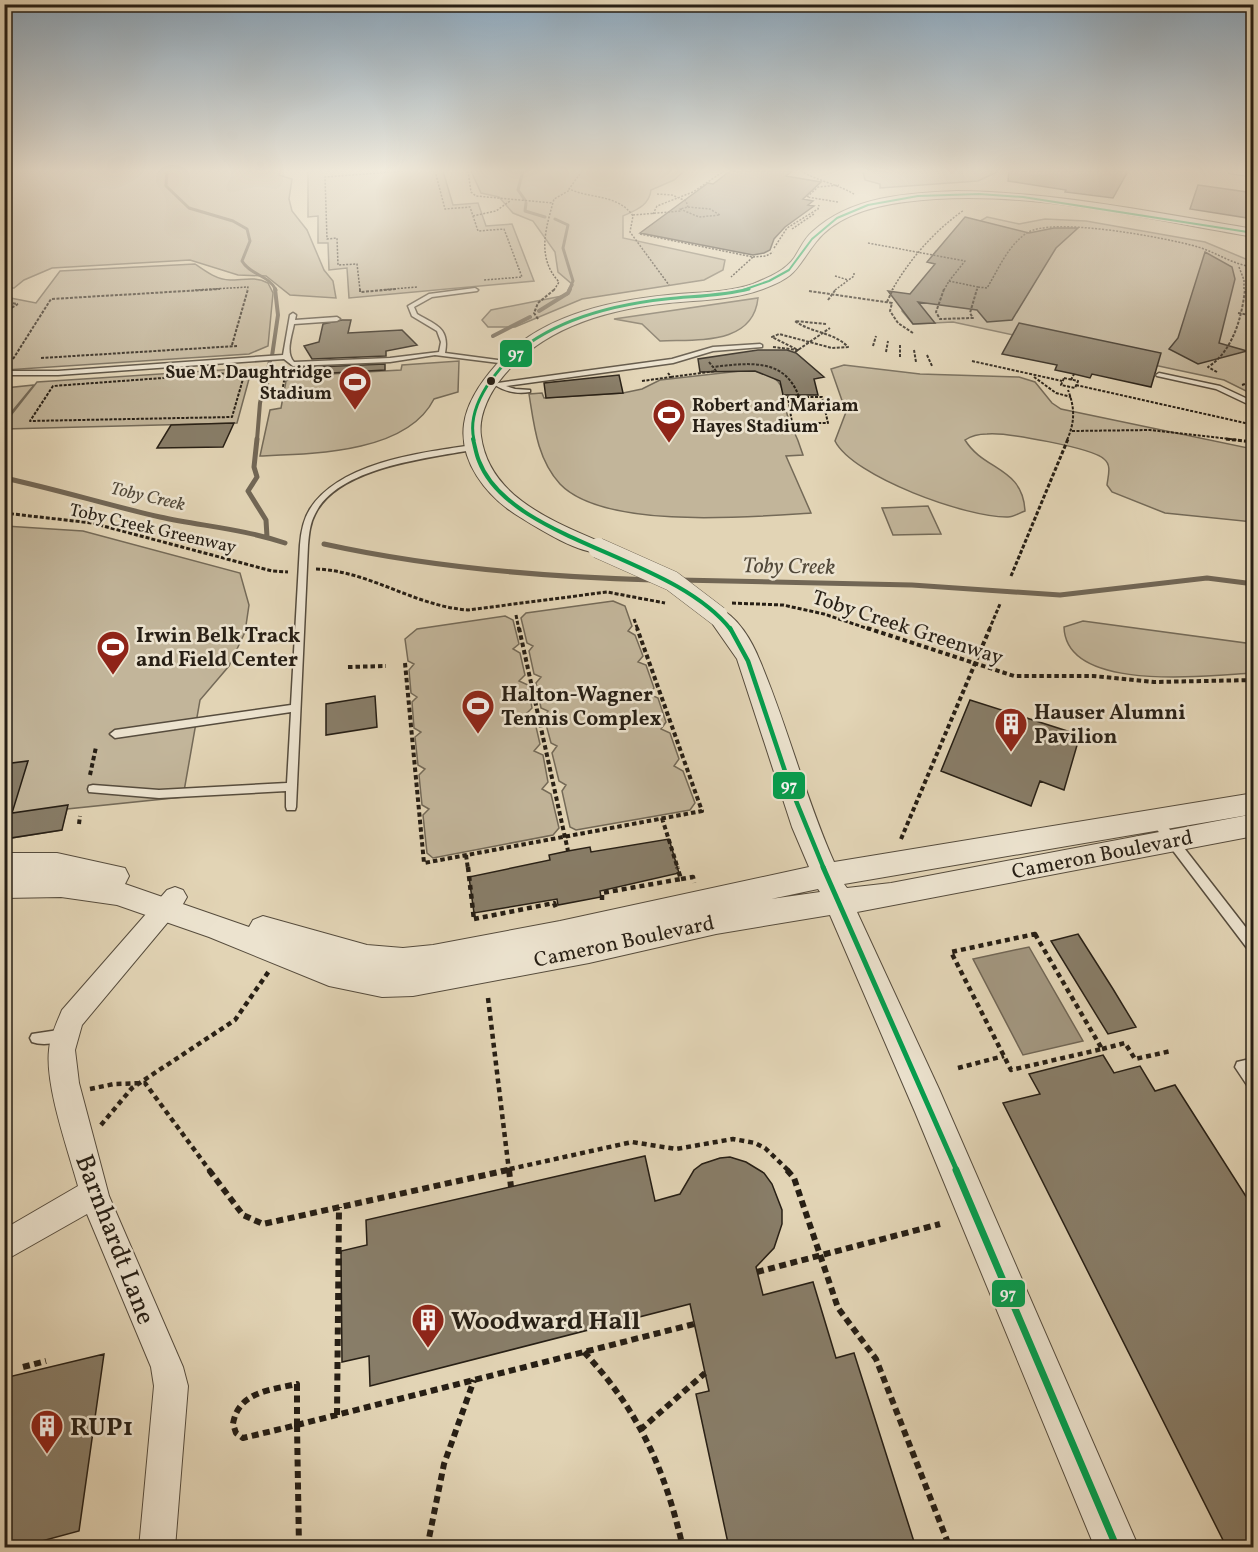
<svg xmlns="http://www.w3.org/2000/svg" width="1258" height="1552" viewBox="0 0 1258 1552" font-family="Vollkorn,serif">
  <rect width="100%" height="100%" fill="#e2d4b5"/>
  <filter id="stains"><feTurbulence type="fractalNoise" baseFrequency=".00333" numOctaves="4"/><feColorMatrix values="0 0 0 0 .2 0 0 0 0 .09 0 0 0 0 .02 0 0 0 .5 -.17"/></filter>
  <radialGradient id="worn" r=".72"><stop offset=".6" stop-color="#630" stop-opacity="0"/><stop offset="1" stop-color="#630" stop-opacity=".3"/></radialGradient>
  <path fill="#c2b59a" stroke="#746a58" stroke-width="1.5" d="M4,171H281L279,175L292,179L289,199L292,211L307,230L324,270L333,281L336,298L290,295L266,276L238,275L190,260L52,268L24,280L14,288H5Z
    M308,171H443L453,205L478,203L486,226L512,224L534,281L349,298L347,268L329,270L328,243H318V216L308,217Z
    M471,171H684L674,180L651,190C649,206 636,210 623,216V238L725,260L723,270L704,280L582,299L515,327H488L482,320L491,310L567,295L573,285L558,272L555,252L533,221L513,213L499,197L481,193Z
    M870,171L886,172L999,171L978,181L880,188V184L865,180L863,172Z
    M987,217L1019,224L1045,219L1086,221L1205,242L1253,262V392L1250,393L1224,380L953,322L913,324L902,311L905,300L948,266L930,259L936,251L960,256L980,221Z
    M195,264C205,271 217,280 230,280C244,280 255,276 268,283L273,293L268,346L249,354L5,370V297L36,303L60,271Z
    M758,298C753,346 696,339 660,341L642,324L614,319Z
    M459,361L458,392L434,399C407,453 313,454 260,456L270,410L281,408L286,381L296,376L401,370L402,365Z
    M844,365L920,374L1019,377L1035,382L1052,403L1061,409L1253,449V522L1165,513L1112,492L1107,485C1108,476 1112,465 1104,459C1093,448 1005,432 987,434C980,434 971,436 965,440C984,471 1023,467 1025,511C1019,513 1014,517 1008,517C968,518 853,477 835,441L846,412L831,369Z
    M252,368L237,423L5,429L4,424L37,382Z
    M749,370C796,377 777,397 791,425C795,433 800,445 803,455L786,456L811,513C751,517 604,530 560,484C537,459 534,425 529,394L542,393L544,398L623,393L642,389L660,380Z
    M34,385L5,420V388Z
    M928,506L941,534L893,535L882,508Z
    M5,526L83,531L240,573L249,605L245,632L229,666L200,700L183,797L67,809L61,830L5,839Z
    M613,601L625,606L632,626L628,631L635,635L643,656L638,662L646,665L654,688L649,694L658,698L666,722L661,729L670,733L679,759L674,766L683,771L695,803L690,810L576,830L570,827L562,791L566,785L559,781L552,753L557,746L551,743L544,717L548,711L541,708L536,683L541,677L534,674L529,651L533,646L527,643L521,618L526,613Z
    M505,616L513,620L519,644L513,649L520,653L525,675L519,681L528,685L532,708L526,714L534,718L540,744L534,751L543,755L548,782L542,789L551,794L559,828L553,835L433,858L427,853L423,815L429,809L422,805L419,775L425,769L418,765L415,737L421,732L414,728L412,702L417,697L411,693L409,670L414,664L408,661L405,639L417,629Z
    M1083,621L1253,644V673C1210,675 1066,694 1064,627Z"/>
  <path fill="#a2967f" stroke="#716655" stroke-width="1.5" d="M1029,947L1083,1041L1023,1055L973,959Z"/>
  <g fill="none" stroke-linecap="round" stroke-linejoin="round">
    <path stroke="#716655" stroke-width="3" d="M167,171L166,186L189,208L233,221L247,229L250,241L242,261C250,275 269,275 276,290
      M523,171L518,190L525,200
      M526,203L525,211L545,217
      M555,219L568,225L563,248L573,281L569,290"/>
    <path stroke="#716655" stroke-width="4" d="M539,311L568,293L570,289
      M493,336L530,317
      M272,356L278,315L275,289
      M257,440L260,403L270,361"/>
    <path stroke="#716655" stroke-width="5" d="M257,439L254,467L257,477L248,491L266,520L267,537
      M4,478C56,489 107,505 160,517C201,526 244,529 285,543
      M324,544C433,568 542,577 653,580
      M679,580L912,585L1060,595L1207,578L1254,584"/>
  </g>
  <path fill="#887d68" stroke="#271f15" stroke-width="1.5" d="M730,171H792L786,176L821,182L803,199L813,201L808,205L814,206L785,227L774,239L770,250L764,253L753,255L640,233L708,183L713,184Z
    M1009,171H1128L1113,198L1065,192L1066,190L1008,181Z
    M1198,185L1254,193V219L1190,209Z
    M965,217L1029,233L1054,228H1078L1056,248L1012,320L987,322L977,310L918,302L935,323L913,324L888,291L910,294L935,264L927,262Z
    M1205,252L1232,267L1235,279L1219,343L1247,351L1198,364L1169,349L1178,338Z
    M342,320H351L348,333L402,330L417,345L386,351V356L312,359L304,346L319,342L323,324Z
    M1019,323L1161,353L1151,387L1092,374L1090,378L1074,374L1055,370L1057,365L1002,354Z
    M758,350H787L796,353L824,377L814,379L818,395H783L780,381L755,371L700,372L698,359Z
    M385,364V370L278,376L294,368Z
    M619,375L623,393L546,398L544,383Z
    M234,423L223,447L157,448L171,425Z
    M375,696L377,727L326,735V704Z
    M970,700L1080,735L1064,790L1040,781L1031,806L941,771Z
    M28,761L12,813L68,805L62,830L4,839V764Z
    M669,839L679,873L600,891L601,897L558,905L557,899L474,913L469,877L550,860L549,855L568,851L590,847L591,852Z
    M1078,934L1113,989L1136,1027L1108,1034L1051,941Z
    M1103,1055L1114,1073L1140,1066L1155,1091L1175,1085L1254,1209V1548H1227L1003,1103L1040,1094L1029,1074Z
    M645,1156L655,1201L680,1194L694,1170L702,1164L720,1158L730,1157L746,1162L764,1173L772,1184L782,1210V1224L774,1248L756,1267L763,1295L813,1282L836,1358L854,1353L916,1548H729L696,1394L709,1391L690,1304L370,1386L369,1356L342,1362L341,1251L367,1245L366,1220Z
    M104,1354L79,1531L16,1548H4V1378Z"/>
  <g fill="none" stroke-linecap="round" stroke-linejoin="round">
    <g stroke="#564c3d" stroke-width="3">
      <path id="service" d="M475,288L478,290L477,291L432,297L414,307L417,314C435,325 450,327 445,353L505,361L508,363L507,364L435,355L390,362L293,366L284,359L58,375H4V371H58L283,355L290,315L293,313L296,315L295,320L337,317L340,319L337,321L294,324C292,335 285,353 294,362L390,358L439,352L441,342L437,331L412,316L408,306L429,294Z
        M760,344L762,345V347L713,351L673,363L506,386L515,389L530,390V392C517,394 506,392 495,385L498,383L672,359L713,347Z
        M1159,373L1220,386L1254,402V407L1216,389L1157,376L1156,375Z
        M474,445L478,447L477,449C431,458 338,466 315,514C310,523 309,534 308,545L296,807L295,810H287L286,807V791L159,798L89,792L88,789L89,786L93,785L159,790L287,783L291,712L115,738L110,734L115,730L291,705L300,545C301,533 303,520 310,509C340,462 423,452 474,445Z
        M1156,816L1160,817L1254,938V953L1250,952L1152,823L1151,820L1152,817Z
        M65,1029L70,1031L72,1035L70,1039C60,1043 42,1046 32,1042L30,1038L32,1034Z
        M1254,1058V1090L1249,1088L1235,1067L1237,1062Z"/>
    </g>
    <g stroke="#564c3d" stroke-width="2">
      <path id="minor" d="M175,887L183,890L187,897L183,904L82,1025L75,1050L79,1083L109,1196L183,1367L188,1386L175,1548H139L154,1386L151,1367L87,1214L4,1261V1229L78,1186C68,1150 45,1086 49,1050C50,1037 57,1022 62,1010L167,890Z"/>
    </g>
    <g stroke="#564c3d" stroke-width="2">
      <path id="tertiary" d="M1228,171H1254V177L1229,173Z
        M957,191C1057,192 1156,213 1254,229V237C1141,218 1018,187 905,202C873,206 836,216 816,242C795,269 798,276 763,289C733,300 701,300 669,303C609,309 546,326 505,374C491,390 478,414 481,436C489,498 555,522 605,544L608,548L605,552C584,558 534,526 515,514C486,495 459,461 464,424C467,402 481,382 496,365C538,317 606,301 668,295C696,292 726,293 753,284C767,278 785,271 794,258C800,249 804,239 812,232C851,196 907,193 957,191Z
        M718,609C737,614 753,643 760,661C788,727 805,797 834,862L1254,793V814L844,884L847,888L891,883L1254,814V836L857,912L939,1089L1139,1548H1095L915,1112L830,915L716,934L589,963L413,996L382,997L329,986L209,937L117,905L61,897L4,898V853H57L125,868L129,876L125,884L249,927L253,920L263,916L367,945L403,948L433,945L560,921L809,867L792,827L737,659L707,616L710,611ZM818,889L820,892L771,899Z"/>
    </g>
    <path stroke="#271f15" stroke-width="1.5" stroke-dasharray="2 1.5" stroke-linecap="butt" d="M435,171L445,209L470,207L478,231L504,229L522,277L484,280
      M468,171L471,192L476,196L553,203
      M582,171L569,189C591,199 618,194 633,216L630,232L669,285
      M801,171C818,181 837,184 854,194
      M657,194L672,195L686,201L688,207
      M838,202L807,197L818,187L839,185
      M688,207L710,209L720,215L699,217L680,209Z
      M653,214L657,206L693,192L724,171
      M633,215L681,211
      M473,216L496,211L510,201
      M792,229L814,214
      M640,234L753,257L731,277
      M868,243L965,261L949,281
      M774,248L787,228L818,209L819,205
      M753,257L766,256L773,252
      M1239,267L1244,280V290
      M835,276L848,280
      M949,281L978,287L977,290
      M978,287L987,288C998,270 1008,245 1027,233C1051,216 1168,238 1198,247C1218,253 1233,265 1254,267
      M195,290L248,287L247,290
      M360,290L357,264L338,265L337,238L327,239L325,177L405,171
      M380,290L417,287
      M554,290L559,282C536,257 546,228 554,199L570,190
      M835,290L854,276V272
      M892,290C910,259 934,231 964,210
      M944,290L949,281"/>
    <path stroke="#271f15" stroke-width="2" stroke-dasharray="3 1.5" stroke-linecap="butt" d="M360,289V292L397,289
      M944,289L936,312L940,319L973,318L970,313L977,289
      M809,291L892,303L890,311L898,323L913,333
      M828,300L836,289
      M4,302L18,304
      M887,302L893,289
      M4,312L18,304
      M1238,313L1254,316
      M538,319L534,313L538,303L555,289
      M232,345L248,289
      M900,345V357
      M873,346L876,336
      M773,347L798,350L772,337L779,334L832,348L848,347C834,332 811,333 795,321L826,324
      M914,350L916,362
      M795,352L830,328
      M886,352L888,341
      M927,355L932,366
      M41,358L237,346
      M13,359L51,299L220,289
      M972,361L1062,381
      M709,362L713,367C748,363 785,357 799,397
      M279,371L270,375L266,393L282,392L284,381L294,376
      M245,372L232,417L30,421L53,386Z
      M1217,372L1208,367C1233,351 1242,317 1245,289
      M671,377L716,371L713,367
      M1034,377L1056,393L1071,397
      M1064,378L1078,381L1075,388L1061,385Z
      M1071,380L1074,374
      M642,381L671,377L668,373
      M1076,385L1254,425
      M1242,385L1254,381
      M788,397H822L828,423H792Z
      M1072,431L1150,430L1239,440
      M1067,440C1075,422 1075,408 1068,390"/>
    <path stroke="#271f15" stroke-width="3" stroke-dasharray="4 2" stroke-linecap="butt" d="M1226,439L1254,442
      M4,513L92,523L272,571L288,572
      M316,569C370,571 414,606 468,610L607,592L665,603
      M1011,576L1068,439
      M732,603L783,605L824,614L872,630
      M516,615L519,630
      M634,619L638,630
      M989,630L1000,604"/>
    <path stroke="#271f15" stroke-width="4" stroke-dasharray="4.5 3" stroke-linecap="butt" d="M519,628L568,851
      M867,628L1014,676H1093L1154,682L1254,680
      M405,663L424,863L702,811L637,628
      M348,667L386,666
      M90,775L96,747
      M662,818L678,869
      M79,824L80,816
      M901,839L990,628
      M466,855L468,869"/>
    <path stroke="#271f15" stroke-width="4.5" stroke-dasharray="5 4" stroke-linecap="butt" d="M468,867L474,920
      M681,879L693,877L694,883
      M602,900V893L681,879L677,867
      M474,919L554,903L557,910
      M1035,934L1102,1049L1011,1070L951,952Z
      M488,998L509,1171
      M1102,1049L1125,1043L1135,1059L1171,1051
      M958,1068L1004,1056
      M90,1089L114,1084L145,1083L210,1171
      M101,1125L132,1088L235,1020L269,971
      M501,1171L632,1142L676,1149L733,1139L755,1143L765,1148L789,1171"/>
    <path stroke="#271f15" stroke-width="6" stroke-dasharray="7 4.5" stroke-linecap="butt" d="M209,1170L243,1215L263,1224L508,1170
      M509,1170L511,1187
      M787,1170L794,1178L838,1308L876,1359L950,1548
      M757,1272L940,1224
      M584,1352C639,1411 665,1469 683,1548
      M23,1367L46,1361
      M4,1371L12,1370
      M297,1384V1425L243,1438L236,1433L233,1424C238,1392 270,1390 297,1384Z
      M337,1415L339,1207
      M297,1425L299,1548
      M297,1425L694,1324
      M640,1430L705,1373
      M427,1548L444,1464L474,1380"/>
    <use href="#service" fill="#ece3cf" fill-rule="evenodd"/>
    <use href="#minor" fill="#ece3cf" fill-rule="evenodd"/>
    <use href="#tertiary" fill="#ece3cf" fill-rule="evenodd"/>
    <g stroke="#564c3d" stroke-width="21" stroke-linecap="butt">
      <path id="tertiary-bridge" d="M598,548L672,581L718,616"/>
    </g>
    <use href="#tertiary-bridge" stroke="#ece3cf" stroke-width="20"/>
    <g stroke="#ece3cf" stroke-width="4.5">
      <path id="bus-1-far5" d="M743,290L769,281L789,270L812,239L837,218L868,205L918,196L979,194L1023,197L1254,233"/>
    </g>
    <g stroke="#ece3cf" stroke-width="6">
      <path id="bus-1-far4" d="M474,440C469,419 479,397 491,380C531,325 602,306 666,299C694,296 722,296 749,289"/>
    </g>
    <g stroke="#ece3cf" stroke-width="8">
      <path id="bus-1-far3" d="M473,439C475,446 476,454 479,461C510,542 673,555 731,630"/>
    </g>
    <g stroke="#ece3cf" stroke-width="9">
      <path id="bus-1-far2" d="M730,628L748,661L790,786L824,869"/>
    </g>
    <g stroke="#ece3cf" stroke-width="10">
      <path id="bus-1-far1" d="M823,867L957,1171"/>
    </g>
    <g stroke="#ece3cf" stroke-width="11">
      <path id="bus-1" d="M956,1170L1117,1548"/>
    </g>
    <use href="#bus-1-far5" stroke="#029f4e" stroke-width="2"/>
    <use href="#bus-1-far4" stroke="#029f4e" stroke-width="3"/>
    <use href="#bus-1-far3" stroke="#029f4e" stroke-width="4"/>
    <use href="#bus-1-far2" stroke="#029f4e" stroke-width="4.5"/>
    <use href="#bus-1-far1" stroke="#029f4e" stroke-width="5"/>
    <use href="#bus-1" stroke="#029f4e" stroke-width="7"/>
  </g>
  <linearGradient id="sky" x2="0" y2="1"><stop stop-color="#8ca8be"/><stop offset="0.44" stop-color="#f2ecde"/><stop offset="1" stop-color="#f2ecde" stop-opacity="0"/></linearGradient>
  <rect width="1258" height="388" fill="url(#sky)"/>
  <defs>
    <g id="stadium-pin" transform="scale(1.725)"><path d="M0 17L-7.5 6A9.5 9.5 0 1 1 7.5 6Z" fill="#8f2418" stroke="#ece3cf"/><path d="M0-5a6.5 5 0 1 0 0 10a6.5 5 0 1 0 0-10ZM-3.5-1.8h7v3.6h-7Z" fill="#fff"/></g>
    <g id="building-pin" transform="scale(1.725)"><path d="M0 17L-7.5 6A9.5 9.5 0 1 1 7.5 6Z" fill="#8f2418" stroke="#ece3cf"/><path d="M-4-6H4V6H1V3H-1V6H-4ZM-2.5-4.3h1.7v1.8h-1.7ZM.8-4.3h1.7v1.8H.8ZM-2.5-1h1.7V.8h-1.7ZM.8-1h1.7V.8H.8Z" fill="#fff"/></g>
  </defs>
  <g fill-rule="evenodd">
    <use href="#stadium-pin" x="355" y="382"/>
    <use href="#stadium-pin" x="669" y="415"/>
    <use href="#stadium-pin" x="113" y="647"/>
    <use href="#stadium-pin" x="478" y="706"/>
    <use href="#building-pin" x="1011" y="724"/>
    <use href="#building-pin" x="428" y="1320"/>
    <use href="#building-pin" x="47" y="1426"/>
  </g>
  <circle fill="#271f15" stroke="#ece3cf" stroke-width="2" cx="491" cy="381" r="5"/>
  <g text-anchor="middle" stroke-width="5" stroke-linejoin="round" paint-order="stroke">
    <g font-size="18" font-weight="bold" fill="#271f15" stroke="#ece3cf" text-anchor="end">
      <text x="332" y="378">Sue M. Daughtridge<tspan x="332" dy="21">Stadium</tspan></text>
      <text x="692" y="411" text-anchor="start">Robert and Mariam<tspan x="692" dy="21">Hayes Stadium</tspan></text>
    </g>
    <g font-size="18" font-style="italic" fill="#52493a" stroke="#ece3cf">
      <text transform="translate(148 496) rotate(13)" y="6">Toby Creek</text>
    </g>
    <g font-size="18" fill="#271f15" stroke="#ece3cf">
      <text transform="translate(153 528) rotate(13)" y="6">Toby Creek Greenway</text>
    </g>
    <g font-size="21" fill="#271f15" stroke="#ece3cf">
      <text transform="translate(908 627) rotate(18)" y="7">Toby Creek Greenway</text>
      <text transform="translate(1102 854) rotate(-11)" y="7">Cameron Boulevard</text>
      <text transform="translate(624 941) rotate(-12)" y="7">Cameron Boulevard</text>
    </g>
    <g font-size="21" font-weight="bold" fill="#271f15" stroke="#ece3cf" text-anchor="start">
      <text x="136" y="642">Irwin Belk Track<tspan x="136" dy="24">and Field Center</tspan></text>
      <text x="501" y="701">Halton-Wagner<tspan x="501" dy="24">Tennis Complex</tspan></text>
      <text x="1034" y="719">Hauser Alumni<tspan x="1034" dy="24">Pavilion</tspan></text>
    </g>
    <g font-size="22" font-style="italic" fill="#52493a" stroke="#ece3cf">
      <text transform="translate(789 565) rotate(1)" y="8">Toby Creek</text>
    </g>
    <g font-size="26" fill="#271f15" stroke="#ece3cf">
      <text transform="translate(116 1239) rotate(69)" y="9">Barnhardt Lane</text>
    </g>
    <g font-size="26" font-weight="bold" fill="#271f15" stroke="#ece3cf" text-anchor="start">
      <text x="451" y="1329">Woodward Hall</text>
      <text x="70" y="1435">RUP1</text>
    </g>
  </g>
  <g stroke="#ece3cf" stroke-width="2">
    <rect x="499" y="339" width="34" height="29" rx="6" fill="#029f4e"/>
    <rect x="772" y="771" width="34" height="29" rx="6" fill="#029f4e"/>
    <rect x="991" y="1279" width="35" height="29" rx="6" fill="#029f4e"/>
  </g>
  <g font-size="16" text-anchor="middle" font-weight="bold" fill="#fff">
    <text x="516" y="359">97</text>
    <text x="789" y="791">97</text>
    <text x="1008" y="1299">97</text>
  </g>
  <rect width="1258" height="1552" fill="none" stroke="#e2d4b5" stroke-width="24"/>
  <rect x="6" y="6" width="1246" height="1540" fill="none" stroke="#271f15" stroke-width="3"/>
  <rect x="12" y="12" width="1234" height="1528" fill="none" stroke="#271f15" stroke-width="1.5"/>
  <rect width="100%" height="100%" filter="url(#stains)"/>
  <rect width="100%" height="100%" fill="url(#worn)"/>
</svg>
